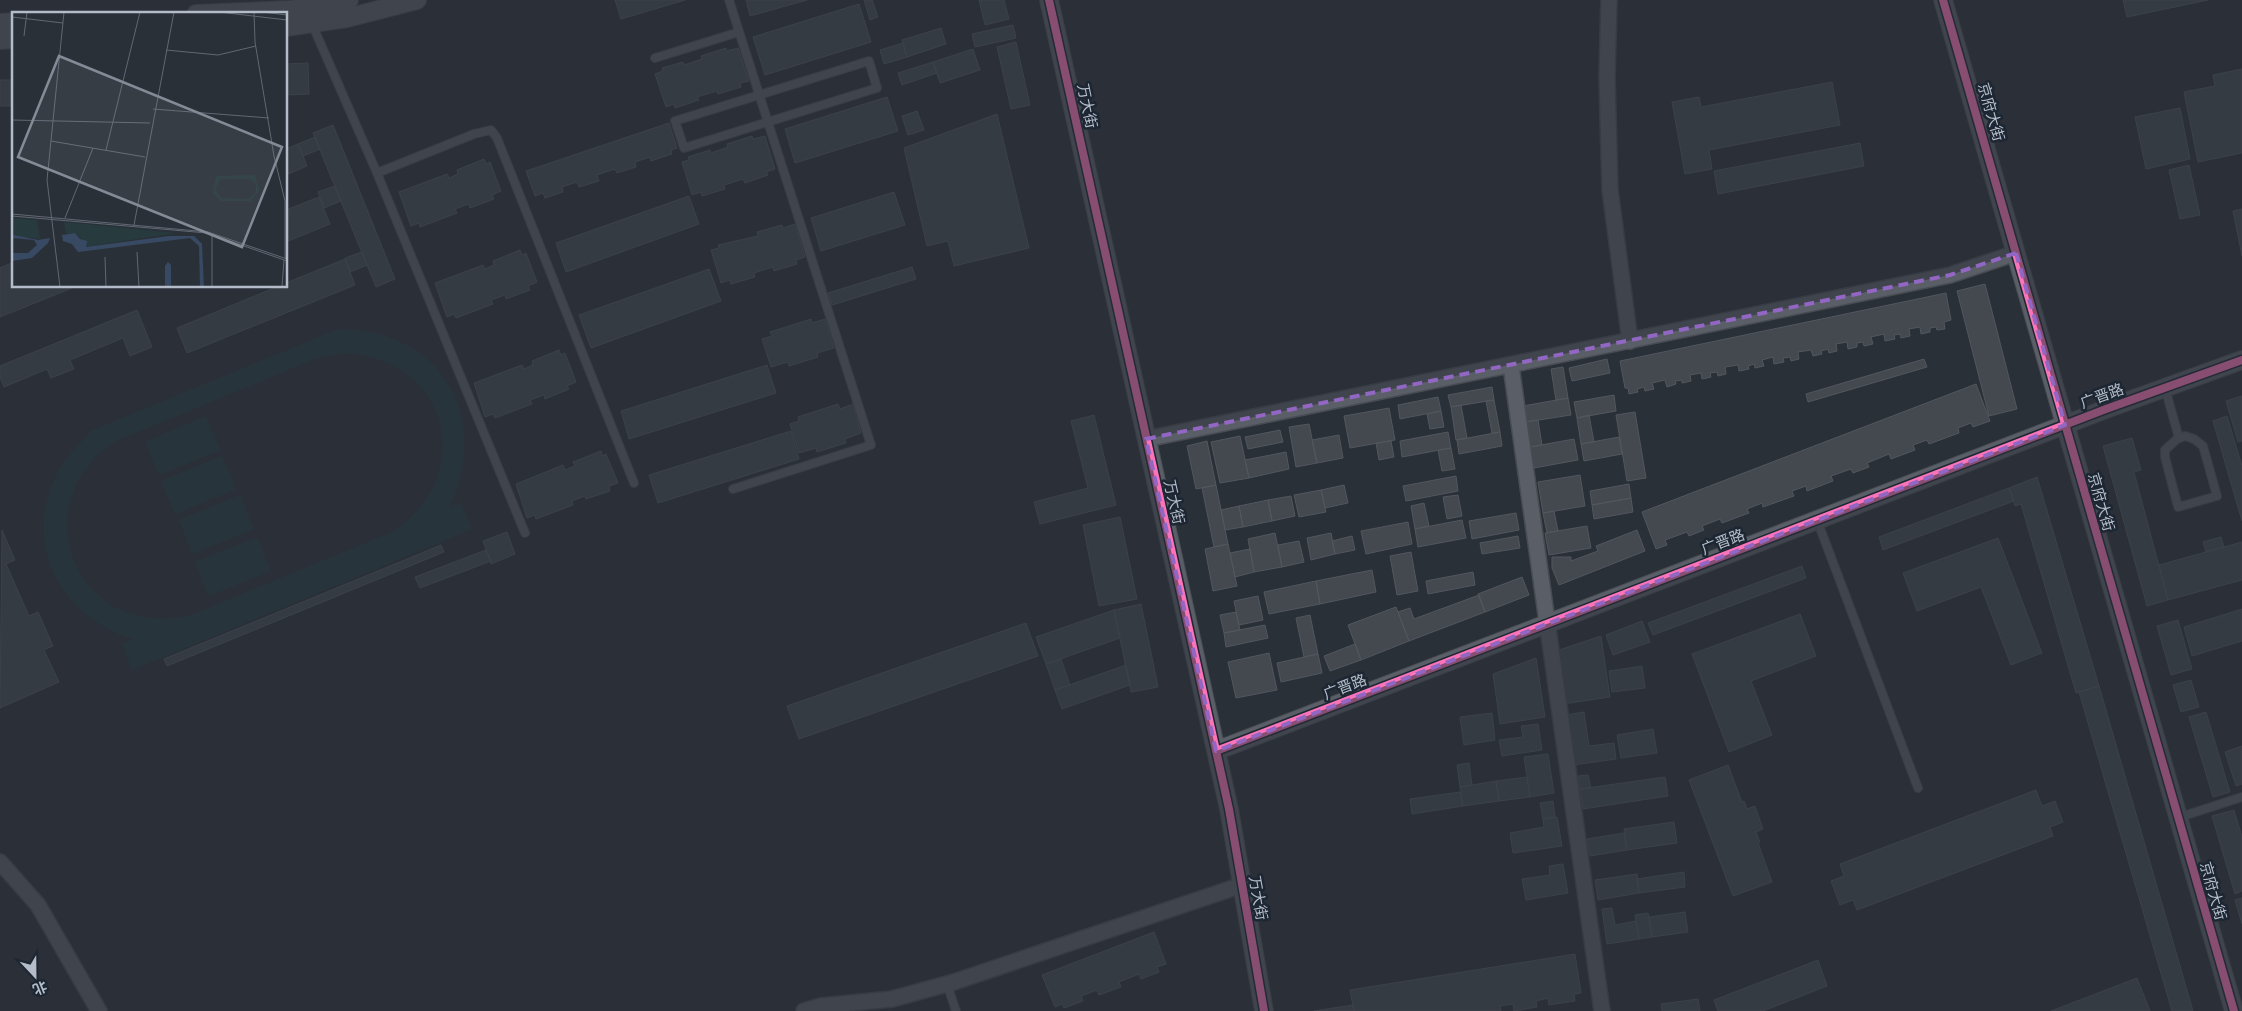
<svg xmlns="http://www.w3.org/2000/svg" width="2242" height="1011" viewBox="0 0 2242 1011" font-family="Poppins,'Noto Sans SC',sans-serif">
  <rect width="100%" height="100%" fill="#2a3038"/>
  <path fill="#273a3e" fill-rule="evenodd" d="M338,329C356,330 374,331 391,338C464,366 481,443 449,508L461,504L472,529L132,670L122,644L133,639C62,618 22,546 56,476C64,459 78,445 91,431ZM347,353C451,360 478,479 390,533L191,615C77,644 18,501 118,440L317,358Z
    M206,416L220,450L159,475L145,442Z
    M222,456L236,489L175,514L161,481Z
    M240,495L254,529L192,554L179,520Z
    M257,537L271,571L209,596L195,562Z"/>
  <path fill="#444950" stroke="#52575f" d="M615,0H685L621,19Z
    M746,0H807L750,16Z
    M864,0H872L878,17L870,20Z
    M979,0H1004L1009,19L985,25Z
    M2123,0H2208L2127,17Z
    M859,4L871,42L765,75L753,37Z
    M1013,25L1016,38L975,47L972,34Z
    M941,28L946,44L907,57L902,40Z
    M1016,42L1030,105L1011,109L997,47Z
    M903,43L907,57L884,64L880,50Z
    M726,48L727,51L738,48L749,81L740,83L741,87L718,94L717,91L697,97L699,100L675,108L674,104L666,107L655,74L663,71L662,68L683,62L684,65L702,59L701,56Z
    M973,49L980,70L940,83L933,62Z
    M933,62L937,73L902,85L898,73Z
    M308,63L309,94L286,95V64Z
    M2242,69V153L2198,162L2184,92L2215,86L2213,75Z
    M0,80H14V106H0Z
    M1832,82L1840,125L1709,150L1712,169L1685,174L1672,102L1699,97L1701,107Z
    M887,97L898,131L795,163L785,129Z
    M2180,108L2190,159L2146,169L2135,117Z
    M917,111L924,130L908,135L902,116Z
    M997,114L1029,248L954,266L948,241L927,246L904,148Z
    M669,123L677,148L671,150L672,154L651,161L650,157L635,162L636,167L617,173L615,169L597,175L599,181L579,187L577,182L562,187L563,192L545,198L543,193L535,196L526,171Z
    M333,125L395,279L376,287L313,133Z
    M752,136L753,139L765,136L775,169L766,172L768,175L745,183L743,179L724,185L725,189L702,196L701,192L692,195L682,162L689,160L688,157L710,150L711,153L728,147L727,144Z
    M315,137L320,149L303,156L298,144Z
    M1860,143L1864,166L1718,194L1714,171Z
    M298,144L307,166L286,175V149Z
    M484,159L486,164L490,162L501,191L492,195L494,199L470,208L469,204L455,209L457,213L420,227L419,223L411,226L399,192L447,174L449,178L458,174L457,170Z
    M2189,165L2200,215L2180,219L2169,170Z
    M335,186L341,201L324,208L318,192Z
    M894,192L905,225L821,251L811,218Z
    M689,196L699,224L566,272L556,243Z
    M319,197L330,224L286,242V210Z
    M2242,209V256L2233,211Z
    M795,224L805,257L796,260L797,264L774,271L773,267L754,273L755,277L731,284L730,280L721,283L711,250L719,248L718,245L758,236L757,232L782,225L783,228Z
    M520,250L522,255L526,253L537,282L528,286L530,290L506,299L505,295L491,300L493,304L456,318L454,314L447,317L435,283L483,265L485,269L494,265L493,261Z
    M362,252L367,265L350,272L345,258Z
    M345,259L355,285L187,353L177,328L279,286H286V283Z
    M14,262V286H77L0,317V268Z
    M912,267L916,279L832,305L828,293Z
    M709,269L721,301L591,348L579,315Z
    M1985,284L2017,409L1989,416L1957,291Z
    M1946,293L1951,320L1944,322L1945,329L1937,330L1936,327L1930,328V332L1921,334L1920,327L1909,329L1910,336L1901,338L1900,334L1894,335L1895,339L1885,341L1884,334L1871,337L1873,344L1864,346L1863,342L1857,343V347L1848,349L1847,342L1836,344L1837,351L1829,353L1828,349L1821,351L1822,354L1813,356L1811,350L1798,352L1799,359L1791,361L1790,357L1783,358L1784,362L1774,364L1773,357L1762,360L1764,366L1755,368L1754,364L1748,366L1749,369L1739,371L1738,365L1725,367L1726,374L1718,376L1717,372L1710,373L1711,377L1702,379L1701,373L1690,375L1691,381L1682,383V380L1675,381L1676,384L1667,387L1665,380L1652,383L1654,389L1645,391L1644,387L1637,389L1638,392L1629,394L1628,388H1625L1620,361Z
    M137,310L152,347L130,356L123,338L70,360L74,369L51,378L47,369L4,387L0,377V366Z
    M811,319L812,323L825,319L834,348L817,353L818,357L789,366L788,362L771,367L762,339L772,336L770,332Z
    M559,350L561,355L565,353L576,382L567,386L569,389L545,399L544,395L530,400L532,404L495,418L493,414L485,417L474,383L522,365L524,369L533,365L532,361Z
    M1607,359L1610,373L1572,381L1569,368Z
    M1924,359L1927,367L1808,402L1806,394Z
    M767,365L776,393L629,439L621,411Z
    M1563,367L1568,398L1556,400L1551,369Z
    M1976,384L1990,421L1973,427L1971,423L1958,428L1959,433L1929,444L1927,440L1913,445L1915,450L1891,459L1889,454L1867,463L1869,467L1853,473L1851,469L1831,476L1833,481L1807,491L1806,486L1792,491L1794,496L1763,507L1762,503L1747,509L1749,513L1722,523L1720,519L1702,526L1704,530L1689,536L1687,532L1665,540L1667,545L1656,549L1642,512Z
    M1492,387L1494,400L1451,407L1448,395Z
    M1614,395L1616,411L1577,418L1574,402Z
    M2242,396V441L2238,442L2226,401Z
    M1438,397L1441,411L1400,419L1398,405Z
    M1568,398L1571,415L1526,422L1523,406Z
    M1494,400L1500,432L1492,433L1486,401Z
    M838,404L840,409L853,404L861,433L845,439L846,443L817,452L816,448L799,453L790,424L799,421L798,417Z
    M1461,405L1467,438L1456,440L1451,407Z
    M1389,408L1395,440L1350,448L1344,416Z
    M1441,411L1444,427L1430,429L1427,414Z
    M1635,412L1646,478L1627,481L1616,415Z
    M1094,415L1116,505L1040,524L1034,502L1088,488L1071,421Z
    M1589,415L1594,442L1581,444L1577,418Z
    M2227,416L2242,466V521L2213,421Z
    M1538,420L1542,445L1530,447L1526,422Z
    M1309,424L1317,463L1296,467L1289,427Z
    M1280,430L1283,442L1248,449L1245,437Z
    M791,431L799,459L658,503L649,475Z
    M1448,432L1451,448L1402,457L1400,441Z
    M1500,432L1502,446L1459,454L1457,440Z
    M1339,435L1343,458L1317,463L1312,440Z
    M1240,436L1249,478L1220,483L1211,442Z
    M1619,437L1622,454L1584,461L1581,444Z
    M2132,438L2141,470L2134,472L2168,600L2147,606L2103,446Z
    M1574,439L1578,460L1534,468L1530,447Z
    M1207,441L1216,485L1196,489L1187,446Z
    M1391,441L1394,457L1379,460L1376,443Z
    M1451,448L1455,469L1442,471L1438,450Z
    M601,451L602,456L606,454L618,483L609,486L610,491L586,499L585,496L572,501L573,505L536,519L535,515L527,518L516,484L563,465L565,470L575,466L573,462Z
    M1286,452L1289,469L1249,478L1245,460Z
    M1580,475L1585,506L1543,513L1538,482Z
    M1456,476L1458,491L1406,501L1403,486Z
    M2037,477L2099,686L2076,693L2021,504L2015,506L2009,488Z
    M1629,484L1631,498L1592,505L1590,491Z
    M1216,485L1228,544L1214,547L1202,488Z
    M1344,485L1348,503L1325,508L1321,490Z
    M2009,488L2014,501L1883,550L1879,537Z
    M1321,490L1326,512L1299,517L1294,495Z
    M1458,495L1462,516L1447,519L1443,497Z
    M1291,496L1295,516L1272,521L1268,500Z
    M1631,498L1633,512L1594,519L1592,505Z
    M1268,500L1272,521L1243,527L1239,506Z
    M1424,503L1429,526L1415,529L1411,506Z
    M1239,506L1243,527L1225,530L1221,510Z
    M1554,511L1558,531L1547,533L1543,513Z
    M1516,513L1519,530L1472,539L1469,521Z
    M1120,517L1137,599L1099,606L1083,525Z
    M1462,520L1466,538L1418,547L1415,529Z
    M1408,522L1412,544L1366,554L1361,531Z
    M1587,526L1591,548L1549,555L1545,533Z
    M2,530L15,560L6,564L29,616L38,612L53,646L44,650L59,682L0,708Z
    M1637,530L1645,551L1559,585L1552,568V557H1571V561L1598,551L1596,546Z
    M507,532L515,554L491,564L483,541Z
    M1275,533L1282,567L1254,572L1248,539Z
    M1331,533L1335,554L1311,560L1307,538Z
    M1352,536L1355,550L1335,554L1332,541Z
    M1518,536L1520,548L1482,554L1480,543Z
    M2221,537L2224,547L2206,552L2203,542Z
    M1998,538L2042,653L2011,665L1981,587L1917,611L1903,573Z
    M1299,541L1304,562L1282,567L1278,545Z
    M2242,542V580L2168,600L2159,565Z
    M1228,544L1237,586L1213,591L1205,549Z
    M441,545L444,552L167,666L164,659Z
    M1250,549L1254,572L1235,577L1230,553Z
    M486,550L491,561L420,588L415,577Z
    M1411,552L1418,591L1397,595L1390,556Z
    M1802,566L1806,578L1653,635L1648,623Z
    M1372,570L1376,592L1320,604L1316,581Z
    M1473,572L1475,585L1428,594L1426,581Z
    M1522,577L1529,595L1485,612L1478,594Z
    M1316,581L1320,604L1269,614L1264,592Z
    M1479,595L1485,612L1409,641L1398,612L1410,608L1414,619Z
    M1258,596L1263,620L1239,625L1234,601Z
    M1141,604L1158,687L1131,692L1114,610Z
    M1396,607L1409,641L1361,660L1348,625Z
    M2242,609V641L2192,656L2184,627Z
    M1114,610L1120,638L1046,664L1036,637Z
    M1236,612L1240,630L1224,633L1220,615Z
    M1800,614L1816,656L1751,681L1772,735L1729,752L1692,654Z
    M1310,615L1318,654L1304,657L1296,618Z
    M2178,620L2192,669L2171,675L2157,626Z
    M1642,621L1650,642L1613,655L1606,635Z
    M1026,623L1038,656L799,739L787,706Z
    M1265,625L1268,638L1226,647L1224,633Z
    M1601,636L1610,697L1563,704L1556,651Z
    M1355,644L1361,660L1330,671L1324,656Z
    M1269,653L1277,690L1236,698L1228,662Z
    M1318,654L1322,673L1281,682L1277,663Z
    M1536,658L1545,717L1500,724L1493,674Z
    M1061,659L1070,685L1055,690L1046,664Z
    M1126,665L1130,685L1062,709L1055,690Z
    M1642,666L1645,688L1612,692L1609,671Z
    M2191,680L2199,707L2181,712L2173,685Z
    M2099,686L2193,1011H2172L2079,692Z
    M1584,712L1589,746L1614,743L1616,759L1573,765L1566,715Z
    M2206,712L2230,792L2213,797L2189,717Z
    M1492,713L1495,740L1464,745L1460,717Z
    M1538,724L1542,750L1502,756L1499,740L1523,737L1521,726Z
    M1653,729L1657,753L1621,758L1617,735Z
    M2242,746V784L2236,786L2225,752Z
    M1548,754L1554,793L1530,797L1524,757Z
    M1469,763L1472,785L1460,787L1457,765Z
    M1728,765L1742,802L1744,801L1747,809L1755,806L1763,829L1756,832L1760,842L1758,843L1772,882L1733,896L1689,780Z
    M1588,775L1591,788L1580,789L1578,776Z
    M1527,777L1530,797L1499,801L1496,781Z
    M1665,777L1668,796L1583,809L1580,789Z
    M1496,781L1499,801L1463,806L1460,787Z
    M2036,790L2042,806L2055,801L2063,822L2050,827L2053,836L1857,910L1853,900L1840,905L1831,881L1844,876L1840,864Z
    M1460,792L1463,806L1412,814L1410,799Z
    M1553,801L1555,817L1543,819L1540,803Z
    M2234,810L2242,837V891L2235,894L2212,816Z
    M1557,817L1562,846L1513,853L1510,833L1544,827L1543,819Z
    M1674,822L1677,843L1627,850L1624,829Z
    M1624,833L1627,850L1590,856L1587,839Z
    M1563,864L1568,893L1526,900L1522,879L1550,875L1549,866Z
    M1684,872L1685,887L1639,893L1637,879Z
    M1637,874L1639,893L1598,900L1595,880Z
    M2242,898V924L2235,900Z
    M1612,908L1615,925L1636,921L1639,939L1607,944L1602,909Z
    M1685,912L1688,932L1652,937L1649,917Z
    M1648,913L1652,937L1639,939L1635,915Z
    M1154,932L1166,964L1157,967L1159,972L1141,979L1139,974L1119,982L1121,987L1099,995L1097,990L1081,996L1083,1001L1064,1008L1062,1004L1055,1007L1042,975Z
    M1575,954L1581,993L1574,994L1575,1001L1549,1005L1548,998L1536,1001L1537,1007L1514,1011L1513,1004L1500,1006L1501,1011H1354L1350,990Z
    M1818,960L1827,986L1763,1011H1718L1714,1000Z
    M2137,978L2150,1011H2051Z
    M1698,999L1700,1011H1662L1661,1004Z
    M1353,1005L1354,1011H1314Z"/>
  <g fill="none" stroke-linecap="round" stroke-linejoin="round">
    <g stroke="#484c53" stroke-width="10">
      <path id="service" d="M729,0L871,445L733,489
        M312,24L377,173L525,533
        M655,58L739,32
        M869,61L877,88L684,148L675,121Z
        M377,173L474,134L491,130L497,138L634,483
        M2165,388L2179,438
        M2185,436L2194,439L2203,446L2217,496L2178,507L2165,457V450L2177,439Z
        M1817,520L1918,788
        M2177,818L2242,797
        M947,984L956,1011"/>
    </g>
    <g stroke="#484c53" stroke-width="18">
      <path id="minor" d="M1609,0L1607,77L1610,190L1630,341
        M1511,366L1602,1011
        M1146,439L1950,275L2016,253
        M0,862L38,905L99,1011
        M804,1011L821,1006L892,999L954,982L1242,885"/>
    </g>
    <g stroke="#484c53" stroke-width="20">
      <path id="tertiary" d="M1049,0L1229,809L1264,1011
        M1943,0L2234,1011
        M196,14L290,10L349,0
        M0,23L14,22
        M286,27L347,18L417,0
        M0,40L14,39
        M1216,751L2106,409L2242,360"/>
    </g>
    <use href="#service" stroke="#5a5e66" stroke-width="8"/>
    <use href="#minor" stroke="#5a5e66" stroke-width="15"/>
    <use href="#tertiary" stroke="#5a5e66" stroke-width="18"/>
    <g stroke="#1d2633" stroke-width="11">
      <path id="cycleway" d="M1049,0L1229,809L1264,1011
        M1943,0L2234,1011
        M1216,751L2106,409L2242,360"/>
    </g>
    <use href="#cycleway" stroke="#fb73b8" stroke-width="8"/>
  </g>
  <path d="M0 0H2242V1011H0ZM2016,253L2065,425L1216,751L1146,439L1950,275Z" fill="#2a3038" fill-opacity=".55" fill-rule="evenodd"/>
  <path fill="none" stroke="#9266c3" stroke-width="4" stroke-dasharray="10 6" stroke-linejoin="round" d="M2016,253L2065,425L1216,751L1146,439L1950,275Z"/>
  <g text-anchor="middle" stroke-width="5" stroke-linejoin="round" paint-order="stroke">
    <g font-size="15" fill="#b4bcc9" stroke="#1d2633">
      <text transform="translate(1087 106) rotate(78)" y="5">万大街</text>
      <text transform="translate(1991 112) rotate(74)" y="5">京府大街</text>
      <text transform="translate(2102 396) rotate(-20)" y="5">广晋路</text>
      <text transform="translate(1174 502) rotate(77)" y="5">万大街</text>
      <text transform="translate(2101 502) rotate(74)" y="5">京府大街</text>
      <text transform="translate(1723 542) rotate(-21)" y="5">广晋路</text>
      <text transform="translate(1345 687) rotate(-21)" y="5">广晋路</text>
      <text transform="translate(2213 891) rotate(74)" y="5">京府大街</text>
      <text transform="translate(1258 898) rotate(80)" y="5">万大街</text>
    </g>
  </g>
  <g transform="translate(12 12)">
    <rect width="275" height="275" fill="#2a3038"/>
    <path d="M243,163L247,179L238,189H209L201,181L204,164ZM209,167H238L244,172V180L237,187L209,186L203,177ZM0,206L25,208L28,227L0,224ZM52,210L164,221L73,235V230L63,221L54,222Z" fill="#273a3e" fill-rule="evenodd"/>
    <path d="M63,221L68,227L75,229L74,235L157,224H182L190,232L192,275H188L187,234L178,226L66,240L60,232L51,229L50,223ZM2,223L26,228L38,226L36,231L20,246L0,249V241H16L25,233L22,228L0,226ZM156,250L159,253V275H153V254Z" fill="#384963"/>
    <path fill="none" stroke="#616872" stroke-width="1" d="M207,0L275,8M242,0L243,30L262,144L273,189V246M250,0L275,3M0,5L51,11M12,24L15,0M154,38L206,43L244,34M141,97L257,106M0,108L138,111M39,129L133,145M94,138L128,0M0,202L196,220L275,247M0,204L195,221L275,249M53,206L81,136M122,213L162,0M200,222V275M125,240L127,275M93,245L94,275M48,275L35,168L52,0M270,275L272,248"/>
    <path fill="#848b96" fill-opacity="0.15" stroke="#848b96" stroke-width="2.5" d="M47,44L270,135L230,235L6,145Z"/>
    <rect width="275" height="275" fill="none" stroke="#b4bcc9" stroke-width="2.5"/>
  </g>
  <g transform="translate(35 976) rotate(158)" stroke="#1d2633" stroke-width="4" paint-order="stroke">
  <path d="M0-4L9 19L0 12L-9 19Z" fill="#b4bcc9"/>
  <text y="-8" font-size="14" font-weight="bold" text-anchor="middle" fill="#b4bcc9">北</text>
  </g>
</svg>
